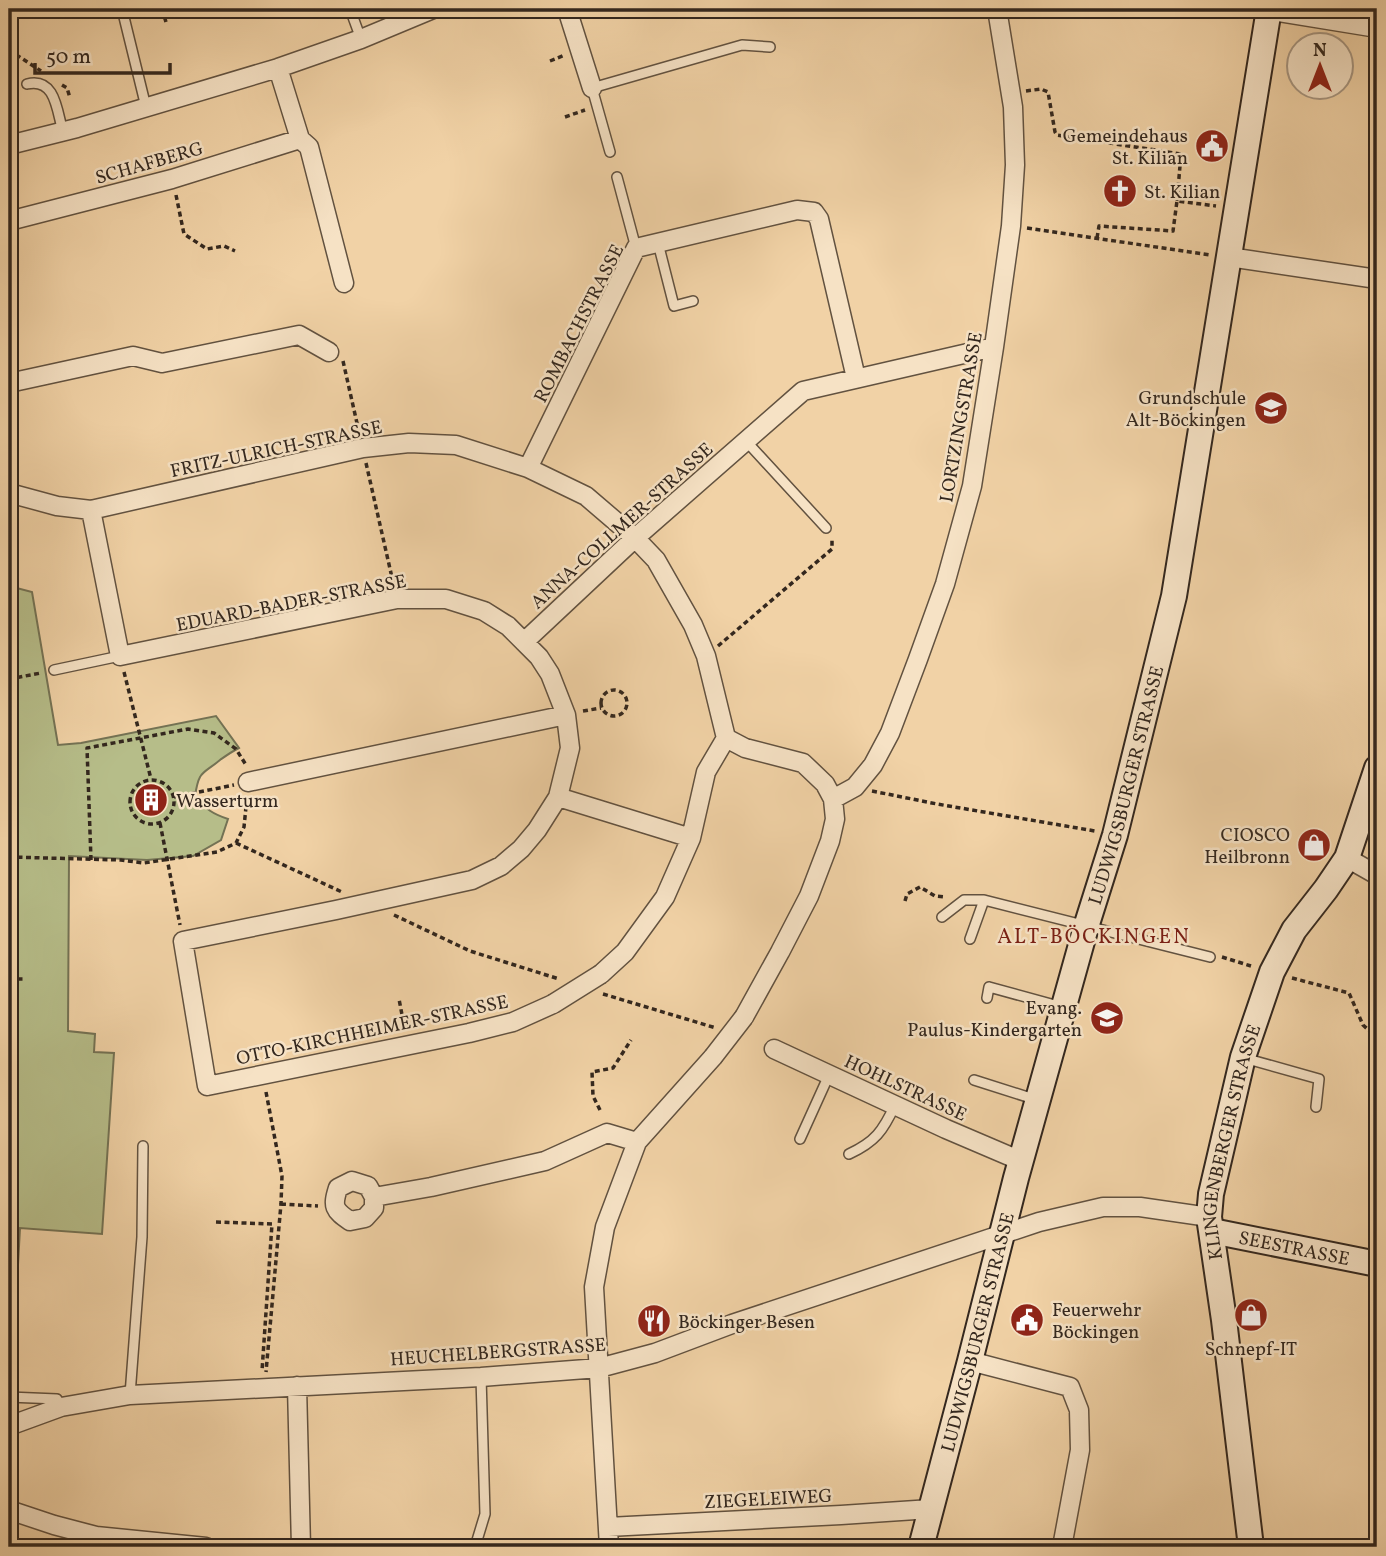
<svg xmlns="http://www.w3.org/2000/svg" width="1386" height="1556" viewBox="0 0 1386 1556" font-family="Vollkorn,serif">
  <rect width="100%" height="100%" fill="#f1d2a6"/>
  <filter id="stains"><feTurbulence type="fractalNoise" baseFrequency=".00286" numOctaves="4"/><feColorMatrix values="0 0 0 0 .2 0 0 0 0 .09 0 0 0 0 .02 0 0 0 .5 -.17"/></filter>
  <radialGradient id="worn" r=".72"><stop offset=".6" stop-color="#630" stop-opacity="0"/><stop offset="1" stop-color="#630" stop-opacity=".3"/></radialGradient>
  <path fill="#b6bd89" stroke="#747254" stroke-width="2" d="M9,586L32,592L58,745L81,743L216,716L239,748C231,752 227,755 220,760C202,775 199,770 195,796C205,809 213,814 228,819L221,840L193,856L147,860L69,856L68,1031L95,1034L94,1052L114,1053L102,1234L20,1228L18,1265L9,1264Z"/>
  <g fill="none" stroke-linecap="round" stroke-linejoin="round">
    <g stroke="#625240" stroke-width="12">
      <path id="lane" d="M122,9L146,107
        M350,9L361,39
        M122,11L133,9
        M55,12L71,9
        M27,84C56,77 57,112 63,132
        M610,152L592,88L742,45L770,47
        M617,177L636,248
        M658,243L674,306L693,301
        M746,441L826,528
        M54,670L120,656
        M942,917L964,900H984L1210,957
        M970,939L984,900
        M987,998L989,987L1062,1007
        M1244,1058L1319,1079L1316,1107
        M974,1080L1037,1100
        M800,1139L829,1075
        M849,1154C875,1142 883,1131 895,1105
        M130,1395L142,1237L143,1146
        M9,1397L57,1399L61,1407
        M475,1547L485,1514L481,1377"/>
    </g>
    <g stroke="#625240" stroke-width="21">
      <path id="street" d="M567,9L592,88
        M1260,9L1377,28
        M278,68L300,139L309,147L344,283
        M9,145L77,128L278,68L361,39L433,9
        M9,221L172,179L300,139
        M1229,257L1377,279
        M9,383L133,356L162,363L299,335L329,352
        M528,468L636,248L797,210L814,212L819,219L856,378
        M9,493L57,506L91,510L363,448L409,443L456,445L528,468L586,496L635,538L656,560L693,625L706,656L726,738L745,748L803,763L825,784L833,799L835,819L830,841L809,896L780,952L744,1017
        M91,510L120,656L397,599H446L484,611L508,626L539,657L550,674L566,715L570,748L558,797L537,830L521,849L501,866L472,880L336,910L183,941L207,1086L469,1033L513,1022L553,1004
        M524,642L635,538L803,391L994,347
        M248,782L566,715
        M558,797L691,838
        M833,799L855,787L873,765L890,733L918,659L945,584L972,486L994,347L1011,226L1015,165L1013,107L997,9
        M1347,858L1377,875
        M601,974L625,952L665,897L691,838L706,772L726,738
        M774,1049L946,1129L1021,1161
        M374,1197V1208L365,1218L350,1221C334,1210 332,1207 338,1188L352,1181L368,1186L374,1197L431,1187L545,1161L607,1133L637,1142
        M970,1361L1070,1387L1079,1410L1080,1450L1062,1547
        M297,1386L301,1547
        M9,1426L61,1407L130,1395L481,1377L599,1368L655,1353L732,1324L1039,1222L1103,1207H1140L1209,1217
        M9,1510L54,1525L96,1536L206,1547
        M608,1527L841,1515L931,1509
        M609,1547L594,1287L605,1227L637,1142L713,1057"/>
    </g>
    <g stroke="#33271e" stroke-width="28">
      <g id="secondary">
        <path id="s1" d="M1212,1231L1377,1264"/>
        <path id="s2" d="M921,1547L970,1361L1016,1178L1086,927L1115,835L1174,596L1269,9"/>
        <path id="s3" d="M1251,1547L1224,1320L1209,1217L1211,1194L1243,1057L1272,972L1294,930L1326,889L1347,858L1377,768"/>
      </g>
    </g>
    <path stroke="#33271e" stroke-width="3.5" stroke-dasharray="5 3.5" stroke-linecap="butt" d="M162,9L166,22
      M9,50L41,71
      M550,61L565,55
      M62,85L67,88L70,98
      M1026,91L1041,89L1048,92L1055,132L1057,135L1181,154L1177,201
      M565,117L585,110
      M176,195L184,234L207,249L224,246L235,251
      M1027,228L1210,255
      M1097,238L1099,226L1173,231L1177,201L1216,206
      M343,361L359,432
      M366,463L393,582
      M718,646L832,549V538
      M124,672L151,779
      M9,679L41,673
      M601 703a13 13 0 1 1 26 0a13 13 0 1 1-26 0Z
      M583,711L601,708
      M130 802a22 22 0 1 1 44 0a22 22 0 1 1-44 0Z
      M872,791L937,804L1095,831
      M174,797L234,785
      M160,823L180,925
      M236,843L342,892
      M9,857L121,860L144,863L217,852L236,843L244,827L247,797
      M91,860L87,748L188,729L214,733L236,749L246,765
      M905,901L907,894L920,887L935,896L945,897
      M394,915L470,951L559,979
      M1222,957L1251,966
      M1292,978L1349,993L1363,1025L1377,1038
      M9,979H23
      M603,994L716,1028
      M388,1032C392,1026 400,1027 403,1020L399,999
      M266,1092L282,1176L281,1204L266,1372
      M600,1110L593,1096L592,1072L613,1068L631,1040
      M281,1204L318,1206
      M216,1222L272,1224L262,1371"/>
    <use href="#lane" stroke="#f6e2c5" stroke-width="9"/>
    <use href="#street" stroke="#f6e2c5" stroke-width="18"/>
    <use href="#secondary" stroke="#f6e2c5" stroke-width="24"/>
    <g stroke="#625240" stroke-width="21" stroke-linecap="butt">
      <path id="street-bridge" d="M553,1004L601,974
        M713,1057L744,1017"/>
    </g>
    <use href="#street-bridge" stroke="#f6e2c5" stroke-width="18"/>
  </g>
  <defs>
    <g id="civic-disc" transform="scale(1.75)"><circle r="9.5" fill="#8f2418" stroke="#f6e2c5"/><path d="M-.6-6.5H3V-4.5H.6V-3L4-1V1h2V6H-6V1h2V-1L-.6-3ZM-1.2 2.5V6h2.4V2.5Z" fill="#fff"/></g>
    <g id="church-disc" transform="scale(1.75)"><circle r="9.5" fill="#8f2418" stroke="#f6e2c5"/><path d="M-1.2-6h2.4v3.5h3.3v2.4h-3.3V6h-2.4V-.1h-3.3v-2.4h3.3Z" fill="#fff"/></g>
    <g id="school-disc" transform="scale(1.75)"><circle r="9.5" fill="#8f2418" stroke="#f6e2c5"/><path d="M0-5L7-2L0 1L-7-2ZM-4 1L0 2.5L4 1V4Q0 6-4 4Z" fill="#fff"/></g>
    <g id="building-disc" transform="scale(1.75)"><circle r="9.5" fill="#8f2418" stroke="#f6e2c5"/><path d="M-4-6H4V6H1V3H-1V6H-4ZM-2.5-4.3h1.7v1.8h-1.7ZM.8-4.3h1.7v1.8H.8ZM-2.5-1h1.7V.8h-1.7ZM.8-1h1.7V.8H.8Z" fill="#fff"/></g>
    <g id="shop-disc" transform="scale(1.75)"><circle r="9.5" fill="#8f2418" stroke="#f6e2c5"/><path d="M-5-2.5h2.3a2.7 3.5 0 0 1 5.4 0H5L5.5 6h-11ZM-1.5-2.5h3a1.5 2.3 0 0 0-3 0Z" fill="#fff"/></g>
    <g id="restaurant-disc" transform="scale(1.75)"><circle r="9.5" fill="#8f2418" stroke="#f6e2c5"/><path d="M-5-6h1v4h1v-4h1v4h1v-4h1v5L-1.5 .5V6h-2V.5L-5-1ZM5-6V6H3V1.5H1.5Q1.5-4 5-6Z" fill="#fff"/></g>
  </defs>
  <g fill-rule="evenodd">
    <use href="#civic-disc" x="1212" y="146"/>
    <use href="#church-disc" x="1120" y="191"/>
    <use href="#school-disc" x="1271" y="408"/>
    <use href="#building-disc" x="151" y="800"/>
    <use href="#shop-disc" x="1314" y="845"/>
    <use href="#school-disc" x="1107" y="1018"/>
    <use href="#shop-disc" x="1251" y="1315"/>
    <use href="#civic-disc" x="1027" y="1320"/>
    <use href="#restaurant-disc" x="654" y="1321"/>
  </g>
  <g text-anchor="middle" stroke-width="5" stroke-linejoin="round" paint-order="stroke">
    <g font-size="19" fill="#33271e" stroke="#f6e2c5" text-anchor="end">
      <text x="1188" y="142">Gemeindehaus<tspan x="1188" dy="22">St. Kilian</tspan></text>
      <text x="1144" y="198" text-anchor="start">St. Kilian</text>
      <text x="1246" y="404">Grundschule<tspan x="1246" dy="22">Alt-Böckingen</tspan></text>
      <text x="176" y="807" text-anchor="start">Wasserturm</text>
      <text x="1290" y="841">CIOSCO<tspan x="1290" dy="22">Heilbronn</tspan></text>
      <text x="1082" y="1014">Evang.<tspan x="1082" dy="22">Paulus-Kindergarten</tspan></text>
      <text x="1052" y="1316" text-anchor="start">Feuerwehr<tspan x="1052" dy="22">Böckingen</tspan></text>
      <text x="678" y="1328" text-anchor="start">Böckinger Besen</text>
      <text x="1251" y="1355" text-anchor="middle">Schnepf-IT</text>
    </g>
    <g font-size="19" fill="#33271e" stroke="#f6e2c5">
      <text transform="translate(149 162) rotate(-16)" y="7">SCHAFBERG</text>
      <text transform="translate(578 323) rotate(-63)" y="7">ROMBACHSTRASSE</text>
      <text transform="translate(960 417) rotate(-80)" y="7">LORTZINGSTRASSE</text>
      <text transform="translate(276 448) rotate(-12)" y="7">FRITZ-ULRICH-STRASSE</text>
      <text transform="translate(621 525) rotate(-42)" y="7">ANNA-COLLMER-STRASSE</text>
      <text transform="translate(291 602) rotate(-11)" y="7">EDUARD-BADER-STRASSE</text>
      <text dy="7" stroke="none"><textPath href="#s2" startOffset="789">LUDWIGSBURGER STRASSE</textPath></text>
      <text transform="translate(372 1029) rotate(-12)" y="7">OTTO-KIRCHHEIMER-STRASSE</text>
      <text transform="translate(906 1087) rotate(25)" y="7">HOHLSTRASSE</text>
      <text dy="7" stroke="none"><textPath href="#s3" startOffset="410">KLINGENBERGER STRASSE</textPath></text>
      <text dy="7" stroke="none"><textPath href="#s1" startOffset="84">SEESTRASSE</textPath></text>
      <text dy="7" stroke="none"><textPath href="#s2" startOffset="222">LUDWIGSBURGER STRASSE</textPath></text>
      <text transform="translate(498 1351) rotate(-4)" y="7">HEUCHELBERGSTRASSE</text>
      <text transform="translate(768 1498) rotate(-3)" y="7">ZIEGELEIWEG</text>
    </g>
    <g font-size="21" letter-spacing="2" fill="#7a1f14" stroke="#f6e2c5">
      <text x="1094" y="943">ALT-BÖCKINGEN</text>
    </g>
  </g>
  <rect width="1386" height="1556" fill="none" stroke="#f1d2a6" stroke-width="35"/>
  <rect x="10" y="10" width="1365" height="1535" fill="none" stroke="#33271e" stroke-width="3.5"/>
  <rect x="18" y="18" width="1351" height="1521" fill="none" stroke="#33271e" stroke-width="2"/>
  <g transform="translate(1320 66)"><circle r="33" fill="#f6e2c5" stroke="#a89782" stroke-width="2"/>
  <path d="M0-5L12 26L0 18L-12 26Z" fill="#8f2418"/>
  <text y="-10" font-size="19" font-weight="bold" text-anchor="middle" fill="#33271e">N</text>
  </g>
  <path d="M35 63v10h135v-10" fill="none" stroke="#33271e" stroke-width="3.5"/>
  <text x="46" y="63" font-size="21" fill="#33271e" stroke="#f6e2c5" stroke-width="5" paint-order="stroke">50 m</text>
  <rect width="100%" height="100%" filter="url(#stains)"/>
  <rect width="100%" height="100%" fill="url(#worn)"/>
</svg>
